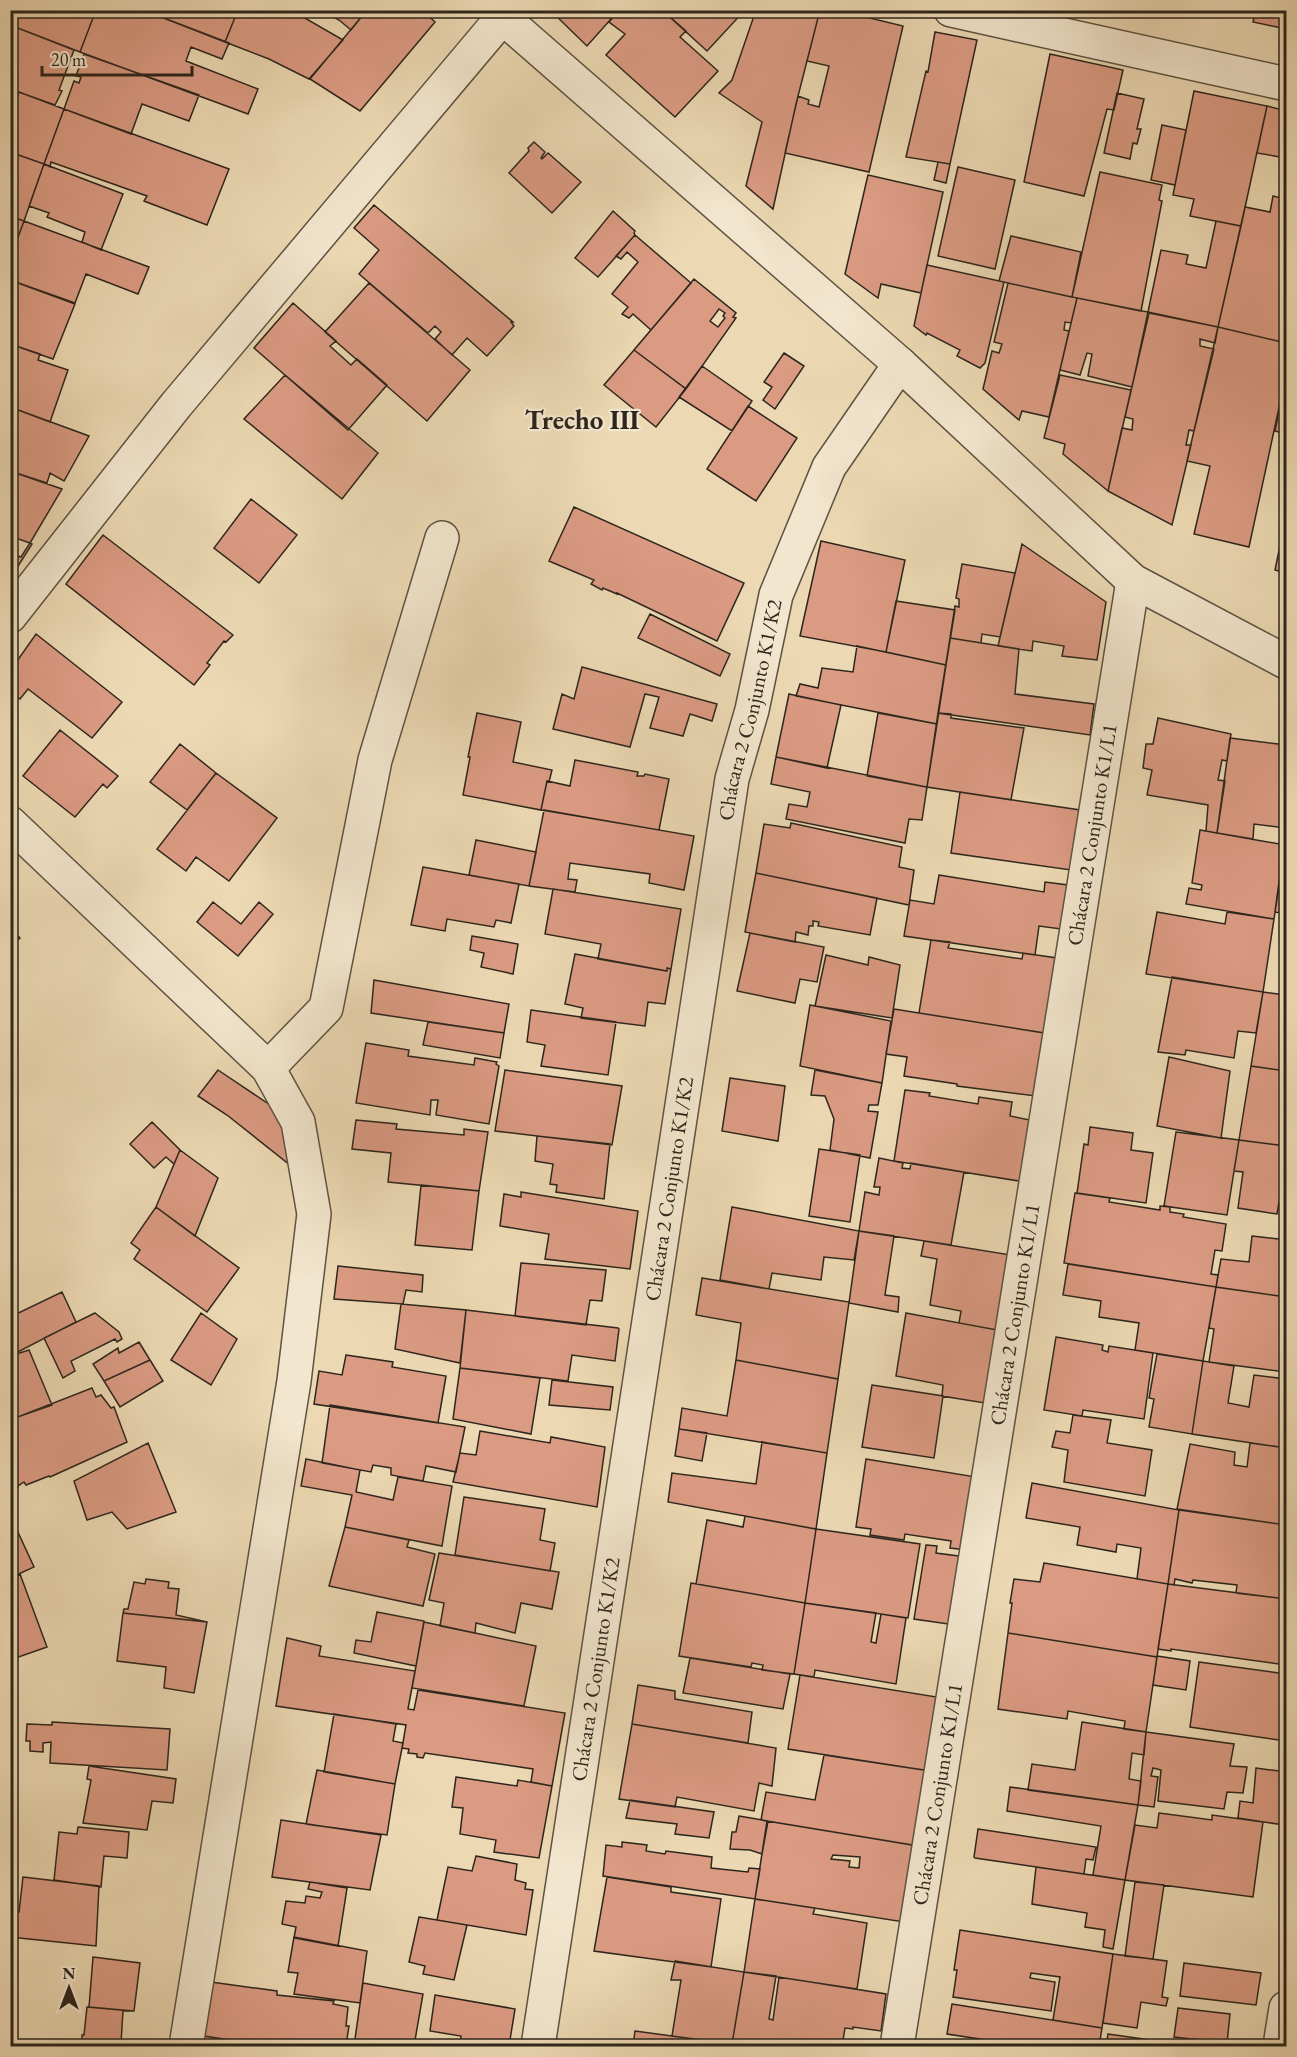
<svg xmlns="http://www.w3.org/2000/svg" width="1297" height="2057" viewBox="0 0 1297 2057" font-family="'EB Garamond',serif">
  <rect width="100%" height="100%" fill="#ecd9b3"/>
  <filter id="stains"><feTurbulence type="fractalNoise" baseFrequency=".00333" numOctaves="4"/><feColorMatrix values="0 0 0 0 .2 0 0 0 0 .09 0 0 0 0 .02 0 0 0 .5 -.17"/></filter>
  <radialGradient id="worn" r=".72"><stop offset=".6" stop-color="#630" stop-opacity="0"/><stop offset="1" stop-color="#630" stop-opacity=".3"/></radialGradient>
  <path fill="#db9b83" stroke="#2d261c" stroke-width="1.5" fill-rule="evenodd" d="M10,10H96L80,52L10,25Z
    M96,10H143L229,43L222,59L191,47L186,61L258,89L248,114L80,52Z
    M164,10H238L225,42L161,17Z
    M238,10H291L343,40L309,79L269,59L225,42Z
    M321,10H367L351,30L339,20Z
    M367,10H422L435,22L360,111L310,79Z
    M550,10H619L587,46Z
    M619,10H662L686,31L680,37L718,71L675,117L606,55L625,34L609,22Z
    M662,10H745L707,51Z
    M756,10H820L796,104L773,209L746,186L762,122L719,93L732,80Z
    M837,10L903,26L869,172L785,153L798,96L809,100L808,104L819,107L829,66L807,61L820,10Z
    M1256,10H1286V29L1253,22Z
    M10,25L74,50L59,90L62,91L55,105L10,89Z
    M935,32L977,40L950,164L906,157L926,71L928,72Z
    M84,54L199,95L189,121L142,104L131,134L64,109L74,81L79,83L81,77L76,76Z
    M1050,54L1123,70L1114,110L1107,109L1084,196L1024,182Z
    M1194,91L1267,106L1241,226L1190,216L1194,199L1173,195Z
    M19,92L64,109L44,164L10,152V93L18,95Z
    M1117,93L1144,99L1137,129H1141L1137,144L1133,143L1130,159L1104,153Z
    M1267,106L1286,111V158L1257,153Z
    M64,109L229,169L207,225L144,201L147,196L51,162L50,167L44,164Z
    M1162,125L1186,130L1175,185L1151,180Z
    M534,142L545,152L541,158L542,159L548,153L581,182L552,213L509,173L529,151L528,148Z
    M10,152L44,164L24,221L10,216Z
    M938,162L950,164L946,183L934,180Z
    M44,164L123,194L101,250L82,242L85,232L47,217L49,213L29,206Z
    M958,167L1015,180L995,269L938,256Z
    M1100,172L1162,185L1159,200L1162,201L1141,311L1072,297Z
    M868,175L943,192L921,293L881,284L878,298L845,274Z
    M1273,196L1286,199V239L1282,238L1280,246L1286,248V343L1218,327L1245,207L1270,212Z
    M374,205L513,322H511L514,326L487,356L467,338L452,355L435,339L441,332L435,326L428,333L359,274L379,250L354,228Z
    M613,211L635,231L634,233L635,235L598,277L575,258Z
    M10,216L24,221L10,259Z
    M24,221L149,267L138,294L86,274L75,303L10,280V259Z
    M1216,221L1241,226L1218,327L1148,312L1161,250L1188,255L1186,264L1206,268Z
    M635,235L691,283L651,330L633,314L629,318L622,314L628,307L612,294L638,262L627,252L621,259L616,256Z
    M1011,236L1081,252L1072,297L999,281Z
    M927,265L1004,282L985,363L980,368L957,356L960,350L927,333L926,335L914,326Z
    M694,279L736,313L733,317L736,318L686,389L634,350ZM719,309L725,313L723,316L725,318L718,327L710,321Z
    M10,280L75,304L53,359L10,344Z
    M369,283L470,370L427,421L325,332Z
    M1008,283L1077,298L1071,323L1065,322L1064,330L1069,331L1049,417L1022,411L1019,420L983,389L992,351L999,353L1002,344L994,342Z
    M1077,298L1148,312L1132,387L1088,376L1092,354L1087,353L1080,375L1060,370Z
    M293,303L336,341L330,346L351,365L357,359L387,385L348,430L254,348Z
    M1149,313L1218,327L1215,343L1200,339V346L1214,349L1194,431L1189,430L1186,445H1191L1172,525L1108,491L1122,428L1132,430L1133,419L1125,417Z
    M1218,327L1286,343V375L1249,547L1194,534L1210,466L1187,461Z
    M10,344L40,354L38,360L68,370L50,422L10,407Z
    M634,350L686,389L656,427L604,385Z
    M784,353L804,366L775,409L763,400L772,387L764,382Z
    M702,366L752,401L732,431L679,397Z
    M285,375L378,453L342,499L244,419Z
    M1060,375L1131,390L1108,491L1063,454L1065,444L1044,438Z
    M1286,375V434L1275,431Z
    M748,406L797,438L756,501L707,469Z
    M10,407L89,436L64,481L50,473L47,483L10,471Z
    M10,471L62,489L30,543L10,536Z
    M251,499L297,535L259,583L214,548Z
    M574,507L744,583L717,641L617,593V594L603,588L602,590L591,584L594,580L549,561Z
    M1286,517V573L1275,570Z
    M103,535L233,635L226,642L224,641L207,663L210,665L194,685L66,584Z
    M821,541L905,560L886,652L800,636Z
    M30,543L32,544L10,579V553L21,557Z
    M1022,544L1106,602L1097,660L1062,656L1064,646L1033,641L1032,651L998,646Z
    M962,564L1015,573L1000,637L982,634L981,643L950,638L955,606L959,607V599L956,598Z
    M896,601L955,610L946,665L886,652Z
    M650,614L730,654L720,676L638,638Z
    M36,634L122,702L92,738L28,689L20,699L10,691V671Z
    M950,638L1019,649L1015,694L1094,704L1090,735L938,713Z
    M857,646L946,665L937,724L796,696L800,684L818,688L822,668L853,672Z
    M582,667L717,704L712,721L690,714L683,736L650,728L659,697L645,694L630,747L553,729L562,694L574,699Z
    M789,694L841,705L827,768L776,757Z
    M477,713L521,722L513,762L552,770L549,782L547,781L541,810L463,795L470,757H468Z
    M878,713L937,724L927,787L867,776Z
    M938,713L951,714V718L1024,728L1011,800L927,787Z
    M1158,718L1231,734L1227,761L1222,760L1218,780L1225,781L1217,833L1206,831L1208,805L1147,795L1152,770L1143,768L1146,744H1153Z
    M60,730L118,776L107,788L103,784L75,817L23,776Z
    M1230,738L1286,745L1285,828L1254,824L1253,839L1217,833Z
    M180,744L216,773L187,810L150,782Z
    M776,757L927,787L922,820L909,819L905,843L786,819L789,804L807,807L810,792L771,784Z
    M575,760L638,772L637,776H644L645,774L669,779L659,830L541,810L547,781L570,786Z
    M216,773L277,818L229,881L196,857L186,871L157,849Z
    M960,792L1080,810L1071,870L951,853Z
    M544,810L694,836L684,890L649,883L650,874L570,863L568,879L577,880L575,892L529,886Z
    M791,823L902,847L899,867L914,870L909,905L756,873L764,824L790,828Z
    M1200,830L1285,845L1274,919L1186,904L1189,888L1201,890L1202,885L1192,883Z
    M476,840L536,852L529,886L469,875Z
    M1285,845L1286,846V883L1279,882Z
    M423,867L519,884L511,923L496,920L494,927L447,919L445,931L411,925Z
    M756,873L877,898L870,935L818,926L819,922L813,921V926H809L808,935L796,932L795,942L745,932Z
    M939,875L1044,892L1045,882L1068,885L1061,929L1039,926L1035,955L904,936L910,900L934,904Z
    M1279,882L1286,883V914L1275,912Z
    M553,889L681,909L671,969L667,968V971L598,959L601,944L545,934Z
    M213,902L241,924L259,902L273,914L238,956L197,922Z
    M1157,912L1225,924L1227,912L1274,919L1263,992L1146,974Z
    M10,928L20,938L10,947Z
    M750,933L824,947L817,982L800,979L795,1003L737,991Z
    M472,936L518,944L513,974L481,967L484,953L470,950Z
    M931,940L950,942L948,948L1022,959L1023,953L1057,958L1045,1033L919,1013Z
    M575,954L667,971V968L671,969L665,1004L648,1002L645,1026L581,1018L583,1008L565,1004Z
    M826,955L868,965L869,957L900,965L892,1018L815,1006Z
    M1172,977L1263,992L1256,1033L1238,1031L1234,1058L1186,1050L1185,1055L1158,1052Z
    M374,980L509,1004L504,1033L371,1013Z
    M1263,992L1286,995V1071L1251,1066Z
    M810,1005L891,1021L882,1083L800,1066Z
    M894,1009L1044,1033L1036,1096L957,1086V1084L904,1076L907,1057L886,1054Z
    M531,1010L616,1022L608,1075L541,1066L545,1045L527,1042Z
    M428,1022L504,1033L500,1058L423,1045Z
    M366,1043L409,1050L408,1056L474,1065L475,1058L497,1062L496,1064L499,1066L489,1124L436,1115L438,1100H431L430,1115L356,1103Z
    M1169,1057L1230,1071L1221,1138L1157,1126Z
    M1251,1066L1286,1071V1146L1239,1140Z
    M218,1070L294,1121L290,1165L227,1115L198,1096Z
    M505,1070L622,1086L612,1145L495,1131Z
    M815,1070L882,1083L878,1105H869L868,1111L878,1112L870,1158L830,1150L834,1119L825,1096L811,1095Z
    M730,1078L785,1086L778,1141L722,1131Z
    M905,1090L930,1093L929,1096L978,1104L979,1097L1012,1102L1010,1116L1030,1120L1025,1182L894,1161Z
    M356,1120L397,1124L396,1129L464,1135V1129L488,1132L479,1191L388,1182L391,1153L352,1149Z
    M152,1122L180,1150L174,1164L166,1157L154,1168L130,1144Z
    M1090,1127L1133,1133L1131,1150L1153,1153L1146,1203L1077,1193L1084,1144L1088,1145Z
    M1176,1132L1239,1140L1227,1215L1164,1206Z
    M537,1136L610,1144L604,1199L556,1192L557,1185L550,1184L553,1164L535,1161Z
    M1239,1140L1286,1146V1202H1279L1277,1214L1238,1208L1243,1172L1234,1171Z
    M819,1149L860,1155L850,1222L809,1216Z
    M180,1150L218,1178L195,1236L156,1207Z
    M879,1158L903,1163L902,1168L910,1169L911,1163L964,1172L951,1245L859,1231L865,1192L879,1195L880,1187H874Z
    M421,1185L479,1191L472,1250L415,1245Z
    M521,1192L638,1211L630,1269L545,1259L549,1234L500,1226L504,1194L521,1197Z
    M1075,1193L1110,1198L1109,1202L1160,1210V1206L1170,1207V1212L1184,1214L1183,1217L1226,1224L1222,1251L1215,1250L1211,1274L1218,1275L1216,1287L1064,1263Z
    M156,1207L239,1268L207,1312L134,1259L140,1250L131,1243Z
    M732,1207L859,1231L854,1260L824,1257L821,1280L772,1273L769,1289L720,1280Z
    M859,1231L894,1236L885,1295L899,1297L898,1312L849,1303Z
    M1252,1236L1286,1240V1297L1216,1287L1221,1259L1249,1262Z
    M924,1241L1011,1255L997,1330L959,1323L961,1311L930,1305L937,1259L921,1256Z
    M521,1263L606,1270L602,1301L590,1300L586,1325L515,1316Z
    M1068,1264L1216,1287L1203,1361L1135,1350L1139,1323L1099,1317L1101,1301L1063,1295Z
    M338,1266L423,1275L422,1292L406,1290L403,1304L334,1299Z
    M702,1278L849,1302L838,1379L736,1360L741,1323L696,1315Z
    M1216,1287L1286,1297V1372L1209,1362L1214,1329L1209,1328Z
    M62,1292L76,1322L10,1356V1317Z
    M401,1304L466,1310L460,1363L395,1349Z
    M466,1310L618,1328L619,1329L615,1361L572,1355L568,1381L460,1368Z
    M95,1313L119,1332L122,1339L117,1342L115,1339L71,1361L75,1371L63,1378L44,1338Z
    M201,1313L237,1339L211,1385L171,1360Z
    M906,1313L997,1330L991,1404L942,1396L943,1385L896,1376Z
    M1056,1337L1103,1345L1102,1350L1108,1352L1109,1346L1153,1353L1144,1419L1083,1410L1082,1416L1044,1410Z
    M139,1342L150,1360L104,1381L93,1364L118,1348L119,1353Z
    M29,1350L52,1405L12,1419L10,1356Z
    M1157,1354L1203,1361L1192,1434L1149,1427L1154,1399L1149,1398Z
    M346,1355L393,1362L392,1367L446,1376L438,1423L314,1404L319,1371L342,1375Z
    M150,1360L163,1381L120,1407L104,1381Z
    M736,1360L838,1379L827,1453L679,1429L682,1408L727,1416Z
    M1203,1361L1234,1366L1228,1403L1249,1407L1254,1375L1286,1379V1448L1192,1434Z
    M460,1368L540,1378L531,1434L453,1419Z
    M552,1380L613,1387L610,1410L549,1405Z
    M872,1385L943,1396L934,1458L862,1447Z
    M92,1388L96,1397L101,1395L111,1408L114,1407L127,1442L50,1477L49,1476L26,1485L24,1482L18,1486V1488L11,1491L10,1420Z
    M330,1405L465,1427L456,1472L426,1466L423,1481L391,1475V1468L373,1465L371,1472L322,1463Z
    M1073,1415L1111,1420L1107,1443L1152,1450L1145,1496L1064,1482L1068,1450L1052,1447L1056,1431L1070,1433Z
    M679,1429L707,1433L702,1461L675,1456Z
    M480,1431L550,1443L551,1437L605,1447L597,1507L453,1482L460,1453L476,1455Z
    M762,1442L827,1453L816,1529L668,1502L672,1473L756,1484Z
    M148,1443L176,1512L127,1529L112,1512L87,1520L74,1481Z
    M1250,1443L1286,1448V1525L1177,1509L1190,1444L1235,1452L1234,1465L1247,1467Z
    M306,1459L360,1470L356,1492L393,1500L398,1477L452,1486L442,1546L345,1527L352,1495L301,1486Z
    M866,1459L976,1477L967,1550L950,1548L951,1541L905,1534L904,1540L870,1535L871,1529L856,1527Z
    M1032,1483L1179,1510L1168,1584L1137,1579L1141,1548L1117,1544L1116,1552L1077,1545L1080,1527L1026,1518Z
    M464,1497L545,1509L540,1540L555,1543L550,1571L455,1555Z
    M1179,1510L1286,1525V1599L1236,1593L1237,1585L1193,1580L1192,1583L1175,1579L1174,1585L1168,1584Z
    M10,1515L34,1567L10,1578Z
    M745,1516L816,1529L805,1603L696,1584L707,1520L743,1527Z
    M345,1527L409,1540L407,1547L435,1554L423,1606L329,1586Z
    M816,1529L920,1544L908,1618L805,1603Z
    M926,1545L937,1546L936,1553L966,1557L955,1625L914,1619Z
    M439,1553L559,1572L552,1609L521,1603L515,1633L476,1623L475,1633L440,1626L444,1603L429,1600Z
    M1044,1563L1168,1584L1157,1657L1008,1633L1012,1603H1010L1014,1579L1040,1582Z
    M20,1574L47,1647L10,1660V1578Z
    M146,1579L169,1582L168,1588L179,1589L176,1615L207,1622L123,1613L124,1609H128L134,1582L145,1584Z
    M691,1583L805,1603L794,1674L762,1670L763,1665L752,1663L751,1667L679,1656Z
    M1168,1584L1286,1599V1665L1171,1649V1651L1158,1649Z
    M805,1603L876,1613L871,1642L876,1643L881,1614L906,1618L896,1684L815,1670L814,1677L794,1674Z
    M377,1612L424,1621L416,1666L354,1653L356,1640L371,1642Z
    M123,1613L207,1622L194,1693L164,1688L166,1667L117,1661Z
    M424,1622L536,1646L524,1706L412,1688Z
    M1008,1633L1157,1657L1146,1732L1124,1729L1125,1721L1068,1711L1067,1719L998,1709Z
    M287,1638L321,1646L319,1656L415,1671L408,1709L414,1710L418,1690L565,1713L552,1786L531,1782L533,1769L425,1753L423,1758L417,1757V1754L408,1753L409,1749L402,1748L406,1725L276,1706Z
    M1157,1656L1190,1661L1186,1690L1153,1685Z
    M690,1658L790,1674L783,1709L683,1693Z
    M1199,1662L1286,1674V1741L1190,1727Z
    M800,1675L943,1698L930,1771L788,1749Z
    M638,1685L675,1691V1699L752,1712L748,1743L632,1724Z
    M334,1714L396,1724L393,1741L403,1743L395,1784L324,1772Z
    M52,1722L170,1729L167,1770L50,1763L51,1742L43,1743V1752L30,1751V1741H26L27,1724L52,1725Z
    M1082,1722L1146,1732L1144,1755L1132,1753L1129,1779L1141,1781L1138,1805L1028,1790L1032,1764L1075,1770Z
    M632,1724L776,1748L772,1786L759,1783L754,1811L677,1797L675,1807L619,1799Z
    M1146,1732L1234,1744L1230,1766L1247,1767L1243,1793L1227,1792L1224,1809L1158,1801L1161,1770L1153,1768L1151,1776L1158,1777L1154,1807L1138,1805Z
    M824,1755L930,1771L918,1846L761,1820L766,1792L815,1800Z
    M89,1766L176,1779L173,1803L152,1801L147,1830L83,1823L91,1780L87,1779Z
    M1256,1768L1286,1772L1284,1792L1286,1793V1810L1284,1825L1238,1818L1240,1801L1253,1803Z
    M317,1770L395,1784L387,1835L306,1824Z
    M456,1777L517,1786L518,1780L552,1786L539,1858L494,1852L496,1840L460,1834L463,1808L452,1807Z
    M1010,1787L1138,1805L1125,1880L1093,1875L1101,1826L1007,1811Z
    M630,1800L714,1812L709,1838L675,1834L677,1824L626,1818Z
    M1159,1813L1212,1820V1815L1263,1822L1253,1897L1125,1880L1135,1825L1157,1828Z
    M739,1816L768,1821L762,1854L750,1850L730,1849L732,1832H736Z
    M281,1820L381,1835L370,1890L272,1877Z
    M767,1821L918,1846L917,1924L755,1899ZM833,1855L860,1857L859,1868L849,1867L850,1861L831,1859Z
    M78,1827L129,1832L127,1858L104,1856L101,1887L54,1880L59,1832L77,1834Z
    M978,1829L1096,1847L1093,1860L1086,1859L1084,1874L975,1858L974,1857Z
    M622,1842L647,1845L646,1851L665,1854L666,1851L712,1857L711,1868L748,1872L749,1868L760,1869L755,1899L603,1876L606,1845L622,1847Z
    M476,1856L517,1864L515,1880L526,1883L525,1889L533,1890L526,1935L437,1920L448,1867L472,1871Z
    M1036,1867L1125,1880L1113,1949L1103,1947L1105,1930L1085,1927L1087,1913L1032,1904Z
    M23,1877L99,1886L96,1946L10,1937V1912H19Z
    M607,1877L671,1887V1892L721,1899L711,1967L594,1951Z
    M310,1882L347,1888L338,1946L294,1938L296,1927L282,1924L286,1901L305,1903L306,1896L320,1898L322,1892L308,1889Z
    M1135,1882L1164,1885L1153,1959L1125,1956Z
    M755,1899L815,1908L813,1914L867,1923L857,1989L744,1972Z
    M419,1917L467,1925L454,1980L423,1974L425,1966L409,1962Z
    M960,1930L1113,1954L1102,2028L1053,2020L1060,1977L1031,1973L1030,1978L1055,1982L1051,2011L953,1997L957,1970H954Z
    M294,1937L367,1951L360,2003L294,1994L298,1973L288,1972Z
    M1113,1954L1167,1961L1162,1997L1168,1998L1166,2006L1141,2002L1137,2028L1103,2023Z
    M93,1957L140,1963L134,2011L89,2007Z
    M675,1961L744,1972L732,2044L672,2036L681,1980H671Z
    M1184,1963L1261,1973L1256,2005L1180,1996Z
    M744,1972L776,1976L769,2019L773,2020L779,1977L886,1994L881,2031L853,2027V2029L845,2028L842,2046H818L776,2040L775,2046L732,2044Z
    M211,1982L277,1991V1995L334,2001L333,2004L348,2007L346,2026H349L346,2045L354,2046H268L204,2036Z
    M363,1983L423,1994L414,2046H354Z
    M435,1995L515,2009L509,2046H480L460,2043L461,2036L430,2031Z
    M952,2004L1102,2028L1099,2046H1027L947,2034Z
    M87,2007L132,2011H123L121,2043H119V2046H82V2035H84Z
    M1178,2008L1230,2014L1227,2043L1174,2037Z
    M635,2031L672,2036L732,2044V2046H633Z
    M1108,2034L1193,2046L1194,2039L1251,2046H1106Z
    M204,2036L243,2043V2046H202Z"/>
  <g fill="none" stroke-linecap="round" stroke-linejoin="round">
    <g stroke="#5d5342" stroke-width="36">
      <g id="minor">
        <path d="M494,10L900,364L1133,581L1286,662"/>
        <path d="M951,10L1286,84"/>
        <path d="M10,616L176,405L502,18"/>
        <path d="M10,823L268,1068L298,1122L314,1214L294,1381L186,2046"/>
        <path d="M268,1068L326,1008L375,760L442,538"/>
        <path id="s1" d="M538,2046L732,779L752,710L776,595L829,467L900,364"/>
        <path id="s2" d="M897,2046L1133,581"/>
        <path d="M1280,2046L1286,2008"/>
      </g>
    </g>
    <use href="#minor" stroke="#f3e6ce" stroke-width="33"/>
  </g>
  <g text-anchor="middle" stroke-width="4.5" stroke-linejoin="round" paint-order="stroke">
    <g font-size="21" fill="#2d261c" stroke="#f3e6ce">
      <text dy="7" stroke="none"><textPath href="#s1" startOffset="1353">Chácara 2 Conjunto K1/K2</textPath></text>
      <text dy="7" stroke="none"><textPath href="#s2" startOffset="1227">Chácara 2 Conjunto K1/L1</textPath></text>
      <text dy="7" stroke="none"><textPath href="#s1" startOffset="867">Chácara 2 Conjunto K1/K2</textPath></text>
      <text dy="7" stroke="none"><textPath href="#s2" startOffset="741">Chácara 2 Conjunto K1/L1</textPath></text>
      <text dy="7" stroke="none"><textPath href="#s1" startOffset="381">Chácara 2 Conjunto K1/K2</textPath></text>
      <text dy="7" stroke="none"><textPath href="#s2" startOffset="255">Chácara 2 Conjunto K1/L1</textPath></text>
    </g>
    <g font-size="27" font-weight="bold" fill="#2d261c" stroke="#f3e6ce">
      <text x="582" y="429">Trecho III</text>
    </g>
  </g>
  <rect width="1297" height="2057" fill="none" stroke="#ecd9b3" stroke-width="36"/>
  <rect x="12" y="12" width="1273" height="2033" fill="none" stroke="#2d261c" stroke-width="3"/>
  <rect x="18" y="18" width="1261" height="2021" fill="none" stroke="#2d261c" stroke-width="1.5"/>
  <g transform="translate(69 1988)" stroke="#f3e6ce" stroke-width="4.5" paint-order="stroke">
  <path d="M0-4.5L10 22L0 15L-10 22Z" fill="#2d261c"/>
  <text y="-9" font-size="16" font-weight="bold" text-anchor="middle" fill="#2d261c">N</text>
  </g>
  <path d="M42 66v9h150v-9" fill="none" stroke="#2d261c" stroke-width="3"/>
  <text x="51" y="66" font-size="18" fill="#2d261c" stroke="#f3e6ce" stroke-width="4.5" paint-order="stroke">20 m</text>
  <rect width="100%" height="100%" filter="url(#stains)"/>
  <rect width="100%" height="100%" fill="url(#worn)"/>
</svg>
